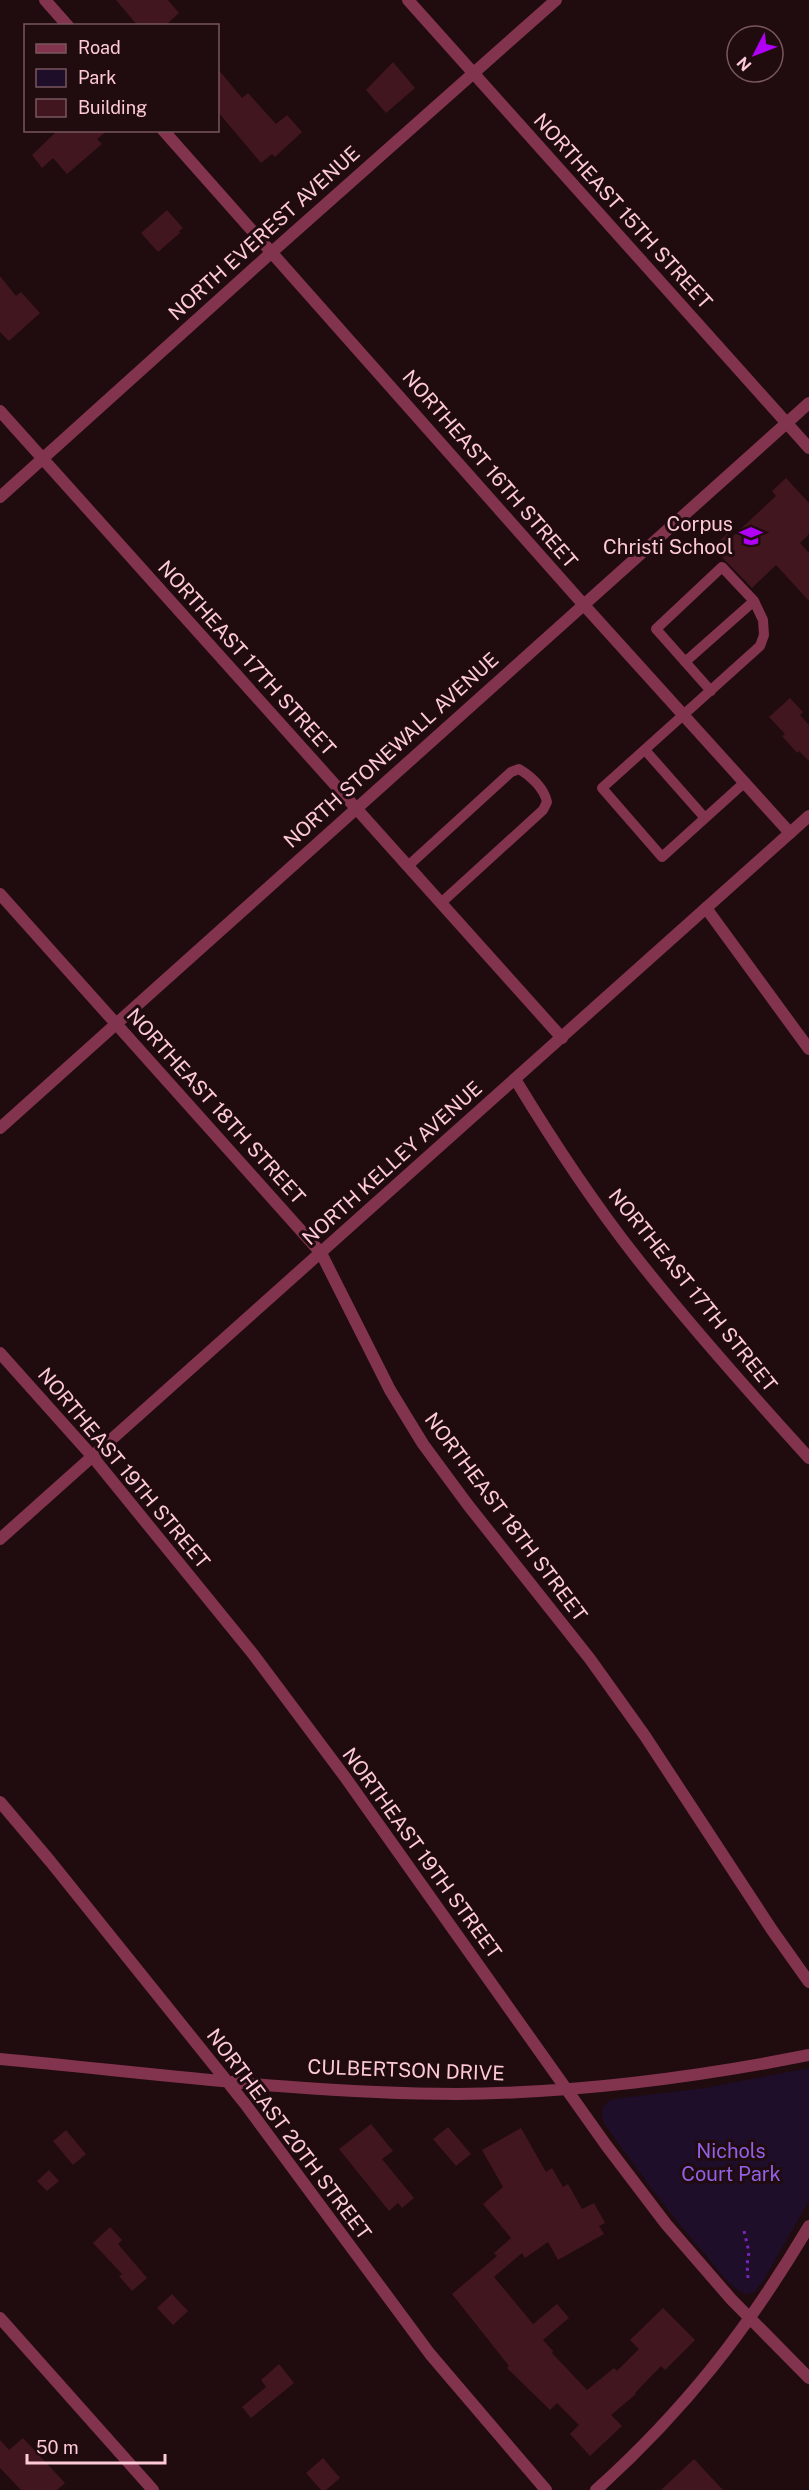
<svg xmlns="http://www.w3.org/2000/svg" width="809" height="2490" viewBox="0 0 809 2490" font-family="'Public Sans',sans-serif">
  <rect width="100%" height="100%" fill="#200b0f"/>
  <path fill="#1e0e2a" d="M809,2068V2201L762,2283L754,2292L745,2294C730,2287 719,2271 709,2259C671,2216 637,2170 604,2123C599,2113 602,2103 614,2099L705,2088Z"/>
  <path fill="#42161e" d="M116,0H168L179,13L165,26H138Z
    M393,62L415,88L386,113L366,90Z
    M218,69L242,98L248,93L276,124L287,115L302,132L275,157L272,154L261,163L218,112Z
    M58,130H108L97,139L102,144L67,174L53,158L42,168L32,155Z
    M167,210L183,228L179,231L180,233L158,252L141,233Z
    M0,276L16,296L21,292L40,313L9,341L0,332Z
    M786,478L809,503V534L800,543L809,553V601L776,565L752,588L712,547L727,534L731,538L776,496L772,491Z
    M790,698L803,712L800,715L809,725V761L799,751L797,753L782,736L785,734L769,717Z
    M371,2124L393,2151L382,2159L414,2198L402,2208L398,2203L389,2211L339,2149Z
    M448,2127L471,2154L456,2166L433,2139Z
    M521,2128L546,2172L552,2168L563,2187L568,2184L582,2209L594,2203L605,2223L599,2226L604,2234L558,2260L548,2242L525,2258L522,2253L494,2277L533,2324L557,2304L569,2318L543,2340L553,2351L552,2353L587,2390L614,2368L617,2371L639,2349L630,2340L663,2308L695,2340L665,2370L661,2366L635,2393L636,2394L611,2415L622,2426L590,2456L570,2434L579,2425L557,2403L550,2410L507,2368L509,2366L452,2294L497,2256L494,2253L511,2238L483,2204L503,2187L482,2150Z
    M66,2130L86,2154L73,2165L53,2141Z
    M49,2170L59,2181L47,2191L37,2181Z
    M110,2227L122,2240L118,2244L147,2278L132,2291L119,2276L122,2274L93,2243Z
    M172,2294L188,2311L173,2325L157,2308Z
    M279,2364L294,2383L251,2418L242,2407L266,2387L261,2380Z
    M23,2438L65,2483L57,2490H21L0,2468V2440L9,2450Z
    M323,2458L340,2478L326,2490H321L306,2473Z
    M694,2459L723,2490H661Z"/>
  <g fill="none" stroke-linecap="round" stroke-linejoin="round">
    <path stroke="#7726b7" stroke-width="3" stroke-dasharray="3 4.5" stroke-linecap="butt" d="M744,2231L749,2252L747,2265L748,2278"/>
    <path stroke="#82334e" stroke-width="10" d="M685,662L754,601
      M711,691L656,629L722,567L754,601L763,620L764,635L760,646L602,788L662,857L745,782
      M645,750L705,818
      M408,866L511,772L519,769C531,776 544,788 547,802L543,810L441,903"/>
    <path stroke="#82334e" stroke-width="12" d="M45,0L68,26
      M408,0L809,448
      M163,130L583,604L790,833
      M0,411L562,1038
      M0,497L272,252L556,0
      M0,894L321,1253L390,1390L423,1444L468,1505L590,1659L645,1736L772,1930L809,1982
      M706,908L809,1049
      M515,1079C552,1140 592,1201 636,1257C691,1327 750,1393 809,1458
      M0,1128L809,403
      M0,1353L92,1456L253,1654L345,1777L606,2145L666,2224L731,2299L809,2378
      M0,1802L50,1861L246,2105L430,2354L546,2490
      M0,2059C152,2073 305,2094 457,2094C576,2093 693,2078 809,2055
      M596,2490C685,2410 748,2329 809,2226"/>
    <path stroke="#82334e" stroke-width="12" d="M0,1539L809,816
      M0,2318L153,2490"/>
  </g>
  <defs>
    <g id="school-bare" transform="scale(1.8)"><path d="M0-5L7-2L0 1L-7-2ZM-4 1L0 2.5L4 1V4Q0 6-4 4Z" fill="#b000f5" stroke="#200b0f" stroke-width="2.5" paint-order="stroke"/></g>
  </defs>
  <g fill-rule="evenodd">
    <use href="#school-bare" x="751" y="536"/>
  </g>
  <g text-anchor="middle" stroke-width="6" stroke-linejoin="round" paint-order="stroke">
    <g font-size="20" fill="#ffcad8" stroke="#200b0f">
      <text transform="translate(623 211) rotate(48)" y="7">NORTHEAST 15TH STREET</text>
      <text transform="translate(264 233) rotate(-42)" y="7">NORTH EVEREST AVENUE</text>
      <text transform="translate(490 469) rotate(49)" y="7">NORTHEAST 16TH STREET</text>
      <text transform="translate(247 658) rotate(48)" y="7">NORTHEAST 17TH STREET</text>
      <text transform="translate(391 750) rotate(-42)" y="7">NORTH STONEWALL AVENUE</text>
      <text transform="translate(216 1106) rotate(48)" y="7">NORTHEAST 18TH STREET</text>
      <text transform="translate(392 1163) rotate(-42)" y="7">NORTH KELLEY AVENUE</text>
      <text transform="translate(693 1290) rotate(51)" y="7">NORTHEAST 17TH STREET</text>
      <text transform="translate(124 1468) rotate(50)" y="7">NORTHEAST 19TH STREET</text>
      <text transform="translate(506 1517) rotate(53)" y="7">NORTHEAST 18TH STREET</text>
      <text transform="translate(422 1853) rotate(54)" y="7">NORTHEAST 19TH STREET</text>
      <text transform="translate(406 2070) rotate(2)" y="7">CULBERTSON DRIVE</text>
      <text transform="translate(289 2134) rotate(53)" y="7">NORTHEAST 20TH STREET</text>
    </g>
    <g font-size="20" fill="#ffcad8" stroke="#200b0f" text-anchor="end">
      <text x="733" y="531">Corpus<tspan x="733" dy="23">Christi School</tspan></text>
    </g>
    <g font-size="20" fill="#9361e8" stroke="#200b0f">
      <text x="731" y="2158">Nichols<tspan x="731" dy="23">Court Park</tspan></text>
    </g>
  </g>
  <rect x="24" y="24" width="195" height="108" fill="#200b0f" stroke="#79575f" stroke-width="1.5"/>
  <rect x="36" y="44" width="30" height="9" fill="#82334e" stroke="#79575f" stroke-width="1.5"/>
  <text x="78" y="54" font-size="18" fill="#ffcad8">Road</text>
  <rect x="36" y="69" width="30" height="18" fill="#1e0e2a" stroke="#79575f" stroke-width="1.5"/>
  <text x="78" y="84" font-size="18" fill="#ffcad8">Park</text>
  <rect x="36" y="99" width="30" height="18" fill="#42161e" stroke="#79575f" stroke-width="1.5"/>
  <text x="78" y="114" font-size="18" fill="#ffcad8">Building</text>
  <g transform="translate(755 54) rotate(228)"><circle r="28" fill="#200b0f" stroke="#79575f" stroke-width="1.5"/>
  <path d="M0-4.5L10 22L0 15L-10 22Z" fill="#b000f5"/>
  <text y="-9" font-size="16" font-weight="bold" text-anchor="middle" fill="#ffcad8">N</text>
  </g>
  <path d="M27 2454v9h138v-9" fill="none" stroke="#ffcad8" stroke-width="3"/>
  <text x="36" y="2454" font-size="18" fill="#ffcad8" stroke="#200b0f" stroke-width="4.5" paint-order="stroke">50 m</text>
</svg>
